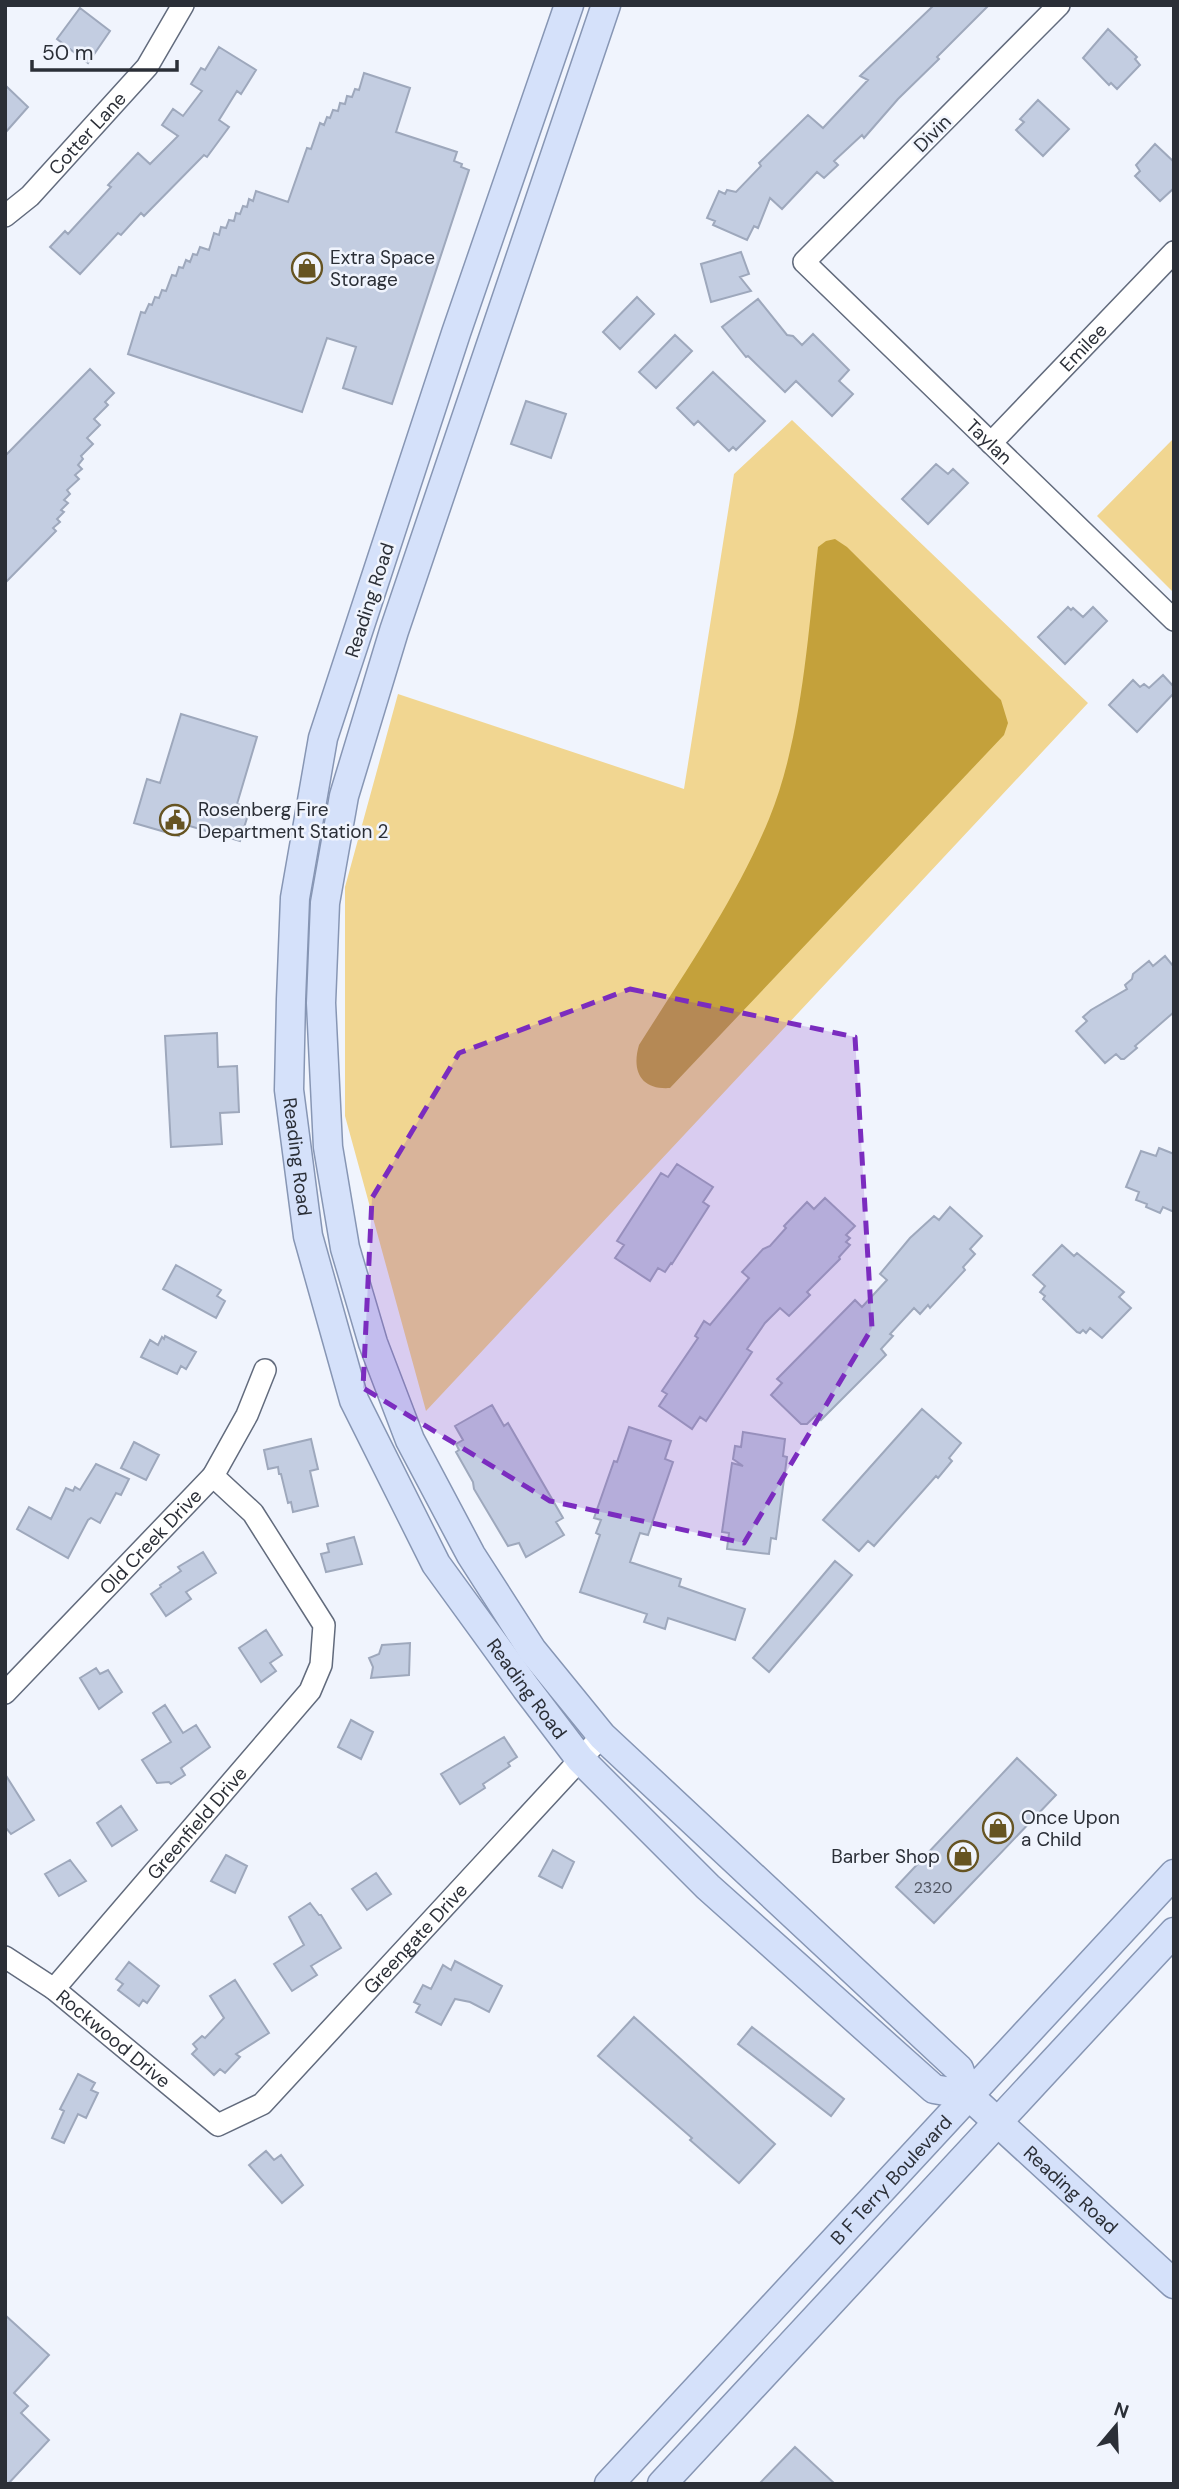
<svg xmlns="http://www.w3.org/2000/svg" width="1179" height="2489" viewBox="0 0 1179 2489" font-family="'DM Sans',sans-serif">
  <rect width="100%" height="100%" fill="#f0f4fd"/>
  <path fill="#f1d691" d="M792,420L1088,703L426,1411L345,1116V887L398,694L684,789L734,474Z
    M1174,438V593L1097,516Z"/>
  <path fill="#c4a13b" d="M835,539L847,547L1001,700L1008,723L1004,735L670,1088C642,1090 631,1072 639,1045C685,972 736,899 769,819C802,739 808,633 818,547L826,541Z"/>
  <path fill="#c3cde1" stroke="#9ea8bc" stroke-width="2" d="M934,5H989L937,57L939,59L898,99L864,138L862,135L834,161L838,165L824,178L817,172L782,209L770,198L758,228L754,226L747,240L713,225L715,221L707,218L719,191L725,194L727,190L736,192L761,166L759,163L808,115L823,128L868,80L860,76Z
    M80,8L110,31L88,63L57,39Z
    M1108,29L1137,57L1135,59L1140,65L1117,89L1111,83L1109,85L1083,58Z
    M219,47L256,70L241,94L237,91L219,120L229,127L207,157L204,155L144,216L141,213L121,235L118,233L80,274L50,247L65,231L68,234L111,187L108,185L138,153L150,164L178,136L162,125L173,109L183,116L202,91L191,84L201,68L205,70Z
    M364,73L410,88L396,132L457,152L454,161L462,164L461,167L469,170L392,404L343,388L356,347L327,338L302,412L128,354L141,312L145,313L149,304L152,305L155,297L159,298L162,290L166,291L172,275L176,276L179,267L183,268L186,260L190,262L193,254L197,255L200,247L209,250L214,233L219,235L221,227L226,228L229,220L234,221L236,213L240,214L243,206L247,207L249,199L253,201L256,191L288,202L307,148L311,149L320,123L324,125L327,117L330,118L333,110L338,111L340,103L345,104L347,96L352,97L355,89L359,90Z
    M5,85L28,107L5,133Z
    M1038,100L1069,129L1043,156L1016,130L1024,122L1020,119Z
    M1155,144L1174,162V188L1160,201L1135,176L1140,171L1136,165Z
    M741,252L749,274L740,277L751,291L711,302L701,264Z
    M637,297L654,314L620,349L603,332Z
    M758,299L787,335L793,336L802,345L813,334L849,370L839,381L853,394L832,416L796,381L785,392L748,356L746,357L722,327Z
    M675,335L692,351L656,388L639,372Z
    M90,369L114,393L105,402L108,405L94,419L100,425L87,438L93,444L81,456L83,459L78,465L82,469L75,475L79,479L67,490L70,494L64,500L68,503L61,510L64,512L57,519L60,522L53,528L56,531L5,583V456Z
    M713,372L765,421L736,450L733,447L729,451L698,421L694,425L677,408Z
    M526,401L566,414L551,458L511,444Z
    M936,464L948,474L953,469L968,483L928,524L902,499Z
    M1068,607L1071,610L1073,608L1083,617L1093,607L1107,621L1065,664L1038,637Z
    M1163,675L1174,687V693L1137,732L1109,705L1133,680L1140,687L1144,684L1149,688Z
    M181,714L257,737L237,804L250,808L240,841L183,824L179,836L134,823L147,779L160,783Z
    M1165,956L1174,967V1012L1135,1046L1137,1048L1124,1059H1121L1116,1054L1105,1063L1076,1031L1087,1021L1083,1017L1091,1010L1127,989L1125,985L1132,979L1133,974L1149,961L1153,966Z
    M217,1033L218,1067L237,1066L239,1112L220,1113L222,1144L171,1147L165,1036Z
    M1159,1148L1174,1154V1212L1163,1207L1160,1213L1146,1207L1147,1204L1136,1200L1139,1192L1126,1187L1141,1151L1156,1156Z
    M677,1164L713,1187L703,1202L709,1206L672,1264L671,1263L665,1272L658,1268L650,1281L615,1258L624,1245L617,1241L661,1173L668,1177Z
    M825,1198L855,1226L846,1235L850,1238L846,1242L850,1245L839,1257L840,1259L807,1292L810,1295L789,1316L780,1308L765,1323L747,1349L752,1352L706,1421L700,1417L692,1429L659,1406L667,1394L662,1391L698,1338L695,1336L704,1321L710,1325L749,1278L742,1272L763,1249L770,1246L786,1228L784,1226L807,1202L814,1209Z
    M950,1207L982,1236L970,1249L975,1254L963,1267L965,1270L930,1308L928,1305L920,1314L914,1308L890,1334L893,1336L881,1349L886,1355L821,1420L816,1415L807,1424H801L771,1395L782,1383L777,1379L855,1300L862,1307L887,1280L880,1274L910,1238L934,1216L939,1220Z
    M1062,1245L1074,1256L1077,1253L1124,1292L1119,1297L1131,1308L1102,1338L1090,1328L1086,1333L1083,1330L1080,1333L1077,1332L1043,1299L1045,1296L1040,1292L1045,1286L1033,1275Z
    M176,1265L221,1290L217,1296L225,1301L216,1318L163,1289Z
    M165,1336L196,1352L186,1369L181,1366L177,1374L141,1357L150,1340L158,1345L162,1337L164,1339Z
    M492,1405L504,1426L508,1423L563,1518L556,1522L564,1535L526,1557L519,1543L508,1546L474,1489L473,1482L456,1452L459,1450L456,1444L463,1440L455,1426Z
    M922,1409L961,1443L949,1458L952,1461L938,1478L936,1476L874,1546L868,1541L859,1551L823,1520Z
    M629,1427L671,1441L665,1459L673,1462L648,1535L640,1533L630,1562L681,1579L679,1586L745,1609L735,1640L668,1618L665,1629L644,1622L647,1614L580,1592L600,1535L596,1533L601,1520L594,1518L614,1461L617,1462Z
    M743,1432L785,1439L783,1456L787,1457L776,1539L771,1538L769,1554L727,1549L729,1533L722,1532L732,1463L743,1466L733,1459L735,1446L741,1447Z
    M311,1439L318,1469L310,1471L318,1506L293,1512L291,1502L288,1503L281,1474H279L278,1467L268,1469L264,1450Z
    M134,1442L159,1455L146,1480L121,1468Z
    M96,1464L129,1479L121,1495L116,1493L100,1523L91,1518L88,1520L68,1558L17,1529L29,1507L51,1519L66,1488L73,1491L75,1487L80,1490Z
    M354,1537L362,1564L326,1572L321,1554L329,1552L327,1544Z
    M203,1552L216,1573L186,1592L191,1599L166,1616L151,1594L161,1587L160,1585L181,1571L178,1567Z
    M835,1561L852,1575L769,1672L753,1658Z
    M266,1630L282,1655L270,1663L276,1671L261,1682L239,1648Z
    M410,1643L409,1675L371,1678L373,1667L369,1658L379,1654L382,1645Z
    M96,1668L100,1674L108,1670L122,1692L99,1709L80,1678Z
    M165,1705L183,1733L196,1725L210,1747L181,1768L185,1775L171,1784L169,1782L157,1783L142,1760L171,1742L153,1713Z
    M351,1720L373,1732L361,1759L338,1747Z
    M504,1737L517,1757L508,1763L510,1766L483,1784L485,1788L460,1804L441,1774Z
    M1017,1758L1056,1795L934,1923L896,1887Z
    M5,1774L34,1820L11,1834L5,1827Z
    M121,1806L137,1830L112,1846L97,1823Z
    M553,1850L574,1862L562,1888L539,1876Z
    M226,1855L247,1866L235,1893L211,1881Z
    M70,1860L86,1881L59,1896L45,1874Z
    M376,1873L391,1894L367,1910L352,1889Z
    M310,1903L319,1915H321L341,1948L311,1966L317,1975L292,1991L274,1964L304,1945L289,1917Z
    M455,1961L502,1986L489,2012L470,2002L455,1999L441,2025L416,2012L420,2005L414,2002L423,1985L431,1989L443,1965L451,1970Z
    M129,1962L159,1986L147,2003L143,2000L139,2006L118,1990L123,1984L116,1979Z
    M235,1980L269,2033L236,2054L240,2057L225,2073L220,2069L214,2075L192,2054L197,2049L193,2044L202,2036L205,2038L224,2018L210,1996Z
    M634,2017L775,2144L739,2183L690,2140L692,2138L598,2056Z
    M752,2027L844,2099L831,2116L738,2044Z
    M78,2074L95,2083L91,2090L98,2093L86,2118L78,2114L64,2143L52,2138L64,2111L60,2109Z
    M266,2151L274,2160L281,2155L303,2185L282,2203L249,2165Z
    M5,2315L49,2355L14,2393L28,2406L21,2413L49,2440L8,2484H5Z
    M795,2447L835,2484H759Z"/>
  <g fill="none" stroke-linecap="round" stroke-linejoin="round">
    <g stroke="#626b7d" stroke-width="24">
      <g id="minor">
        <path id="s1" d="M1059,5L804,262L1174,620"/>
        <path id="s2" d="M5,216L30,196L147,67L183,5"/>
        <path id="s3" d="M991,443L1174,252"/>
        <path id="s4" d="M5,1693L213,1476L247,1415L265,1370"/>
        <path id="s5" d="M5,1957L54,1989L218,2125L262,2104L602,1736"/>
        <path id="s6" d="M54,1989L310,1691L321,1665L324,1625L253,1513L213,1476"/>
      </g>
    </g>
    <g stroke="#8796b4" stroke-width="31">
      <g id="major">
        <path id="s7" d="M569,5L456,333L323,738L295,898L291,999L289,1090L308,1236L354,1400L436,1564L526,1688L580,1759L708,1887L934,2089L968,2095"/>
        <path id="s8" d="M606,5L394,631L344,796L325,903L321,1003L328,1147L345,1248L373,1343L410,1440L471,1555L532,1650L602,1736L959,2069L968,2095L1174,2284"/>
        <path id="s9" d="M609,2484L1174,1874"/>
        <path d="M662,2484L1174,1932"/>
      </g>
    </g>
    <use href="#minor" stroke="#fff" stroke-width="21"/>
    <use href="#major" stroke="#d5e1fa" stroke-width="28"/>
  </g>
  <path fill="#7b2cbf" fill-opacity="0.2" stroke="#7b2cbf" stroke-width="5" stroke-dasharray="14 9" stroke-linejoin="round" d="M630,989L855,1037L872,1328L744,1543L550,1501L363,1388L372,1198L459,1053Z"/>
  <defs>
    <g id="shop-ring" transform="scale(1.575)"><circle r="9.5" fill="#f0f4fd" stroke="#665422" stroke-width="1.5"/><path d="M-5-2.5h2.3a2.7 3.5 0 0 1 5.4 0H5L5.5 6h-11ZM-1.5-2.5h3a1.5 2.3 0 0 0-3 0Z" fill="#665422"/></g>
    <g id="civic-ring" transform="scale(1.575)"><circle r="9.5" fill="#f0f4fd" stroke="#665422" stroke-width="1.5"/><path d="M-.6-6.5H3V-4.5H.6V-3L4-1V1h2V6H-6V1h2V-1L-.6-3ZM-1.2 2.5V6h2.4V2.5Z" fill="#665422"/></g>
  </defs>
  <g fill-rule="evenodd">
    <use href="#shop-ring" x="307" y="268"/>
    <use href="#civic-ring" x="175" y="820"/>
    <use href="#shop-ring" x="998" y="1828"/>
    <use href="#shop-ring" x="963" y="1856"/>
  </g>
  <g text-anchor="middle" stroke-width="5" stroke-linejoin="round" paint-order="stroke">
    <g font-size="16" fill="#515662">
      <text x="933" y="1893">2320</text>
    </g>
    <g font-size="19" fill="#2b2f37" stroke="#f0f4fd">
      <text dy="7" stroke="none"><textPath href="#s2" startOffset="117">Cotter Lane</textPath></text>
      <text transform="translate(932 133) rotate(-45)" y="7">Divin</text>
      <text dy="7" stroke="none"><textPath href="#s3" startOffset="133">Emilee</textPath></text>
      <text dy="7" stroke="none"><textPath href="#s1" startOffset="620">Taylan</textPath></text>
      <text transform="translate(369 600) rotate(-72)" y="7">Reading Road</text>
      <text dy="7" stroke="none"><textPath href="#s7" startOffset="1195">Reading Road</textPath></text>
      <text dy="7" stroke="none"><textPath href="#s4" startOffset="210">Old Creek Drive</textPath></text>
      <text dy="7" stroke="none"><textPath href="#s7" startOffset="1783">Reading Road</textPath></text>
      <text dy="7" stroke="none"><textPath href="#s6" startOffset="219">Greenfield Drive</textPath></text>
      <text dy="7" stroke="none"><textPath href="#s5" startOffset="546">Greengate Drive</textPath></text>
      <text dy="7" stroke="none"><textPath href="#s5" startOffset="136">Rockwood Drive</textPath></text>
      <text dy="7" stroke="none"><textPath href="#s9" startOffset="415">B F Terry Boulevard</textPath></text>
      <text dy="7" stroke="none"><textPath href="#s8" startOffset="2501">Reading Road</textPath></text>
    </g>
    <g font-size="19" fill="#2b2f37" stroke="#f0f4fd" text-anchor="start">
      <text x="330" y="264">Extra Space<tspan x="330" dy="22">Storage</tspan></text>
      <text x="198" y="816">Rosenberg Fire<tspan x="198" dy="22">Department Station 2</tspan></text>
      <text x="1021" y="1824">Once Upon<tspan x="1021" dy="22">a Child</tspan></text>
      <text x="940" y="1863" text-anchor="end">Barber Shop</text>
    </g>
  </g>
  <rect width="1179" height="2489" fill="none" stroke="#2b2f37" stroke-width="14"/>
  <g transform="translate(1116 2426) rotate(19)" stroke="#f0f4fd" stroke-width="5" paint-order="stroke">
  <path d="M0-5L12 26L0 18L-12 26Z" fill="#2b2f37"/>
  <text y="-10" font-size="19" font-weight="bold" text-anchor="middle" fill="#2b2f37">N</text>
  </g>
  <path d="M32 60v10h145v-10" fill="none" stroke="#2b2f37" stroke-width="3.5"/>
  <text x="42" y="60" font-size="21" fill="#2b2f37" stroke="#f0f4fd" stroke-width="5" paint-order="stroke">50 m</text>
</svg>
